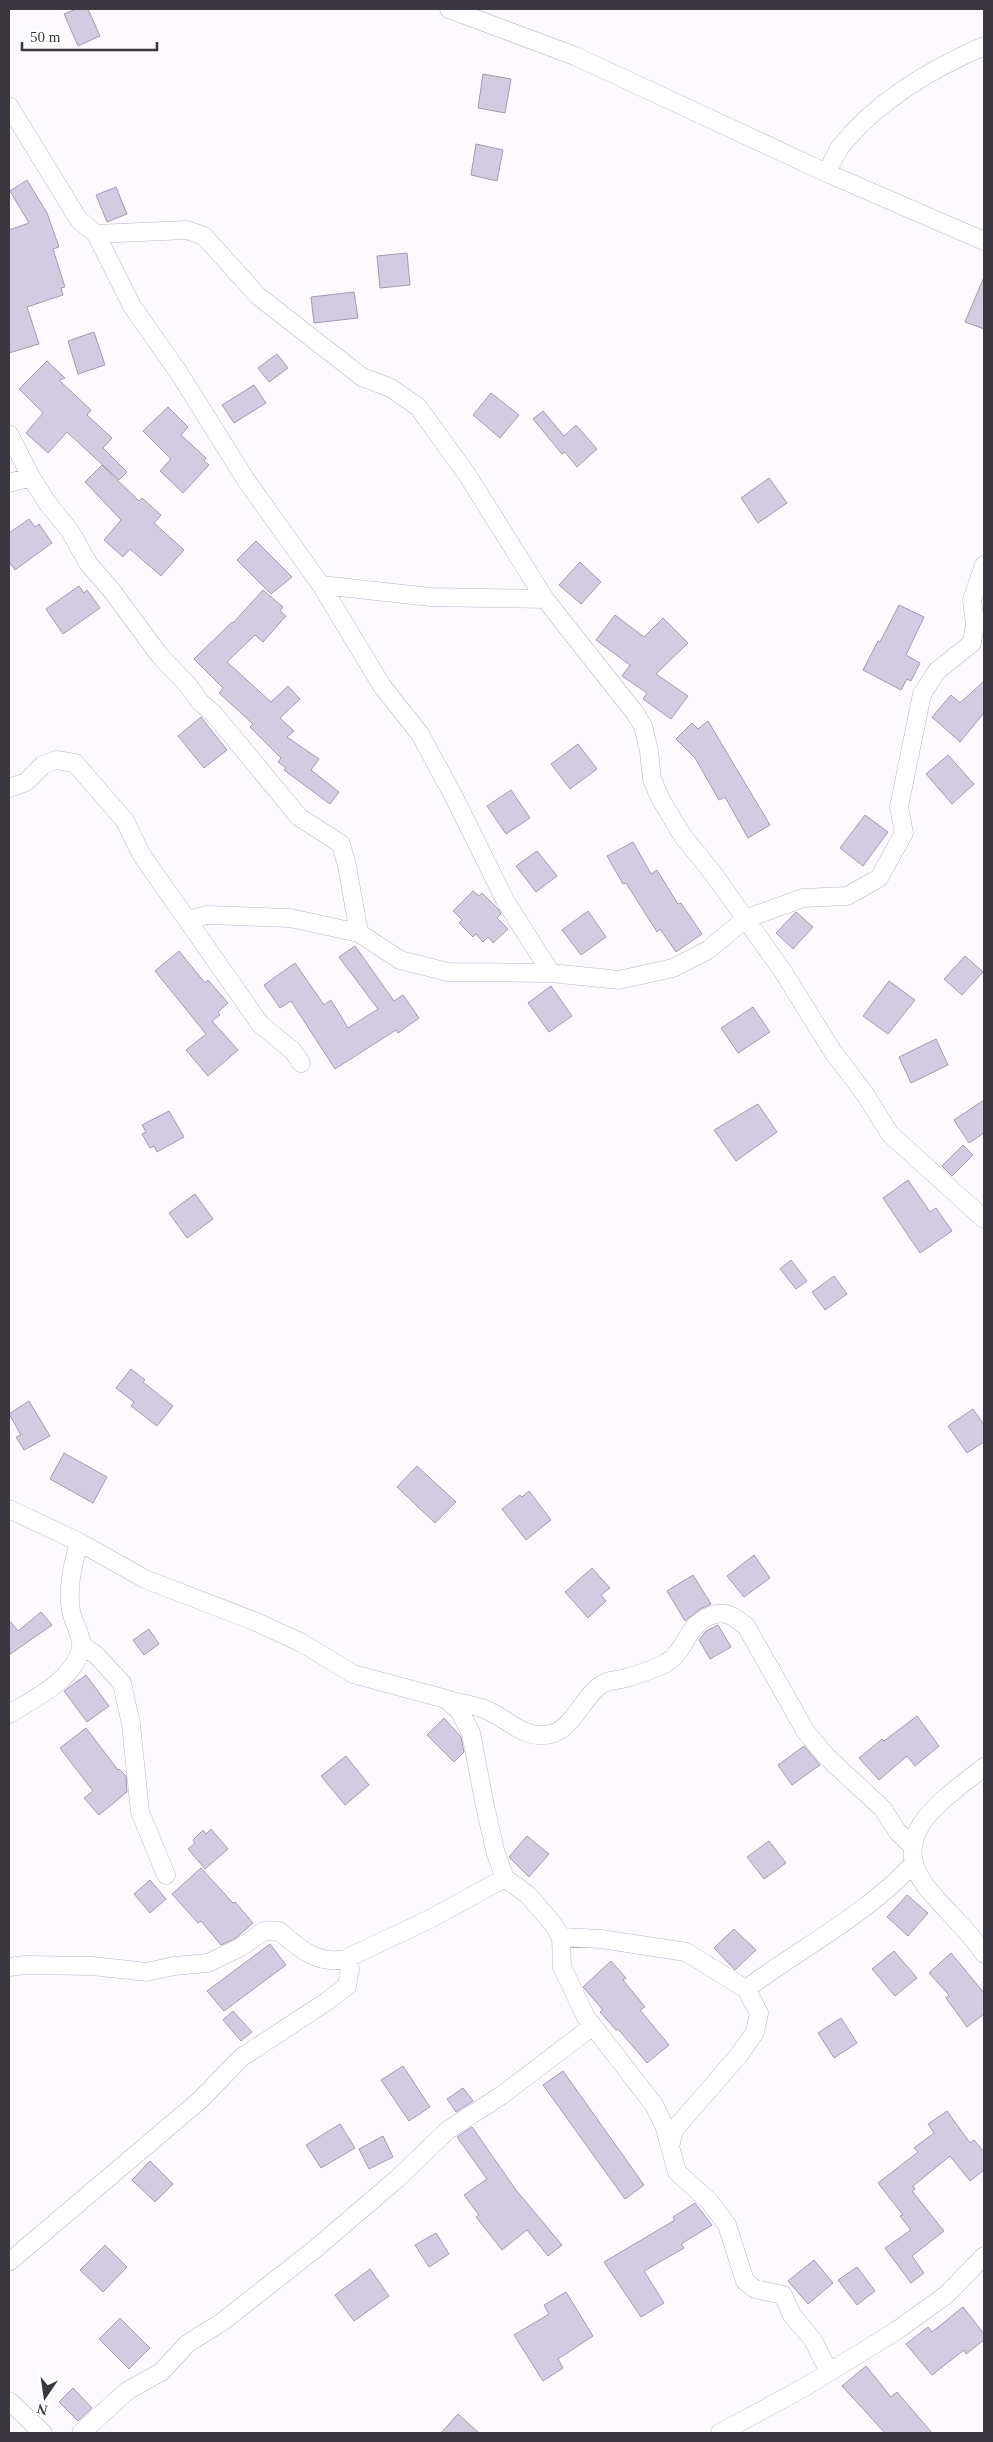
<svg xmlns="http://www.w3.org/2000/svg" width="993" height="2442" viewBox="0 0 993 2442" font-family="Georgia,serif">
  <rect width="100%" height="100%" fill="#fcfaff"/>
  <path fill="#d3cbe1" stroke="#a39bb0" d="M76,9H88L100,36L78,46L64,14Z
    M483,74L511,79L505,113L478,108Z
    M476,144L503,150L497,181L471,175Z
    M27,180L47,213L59,247L53,249L65,287L61,288L63,295L27,307L39,344L9,353V230L29,223L10,191Z
    M116,187L127,214L107,222L96,195Z
    M407,253L410,285L380,288L377,256Z
    M984,277V329L965,322Z
    M354,292L358,318L314,323L311,297Z
    M94,332L105,365L78,374L68,341Z
    M277,354L288,368L269,382L258,368Z
    M47,361L65,378L59,380L91,410L87,415L112,438L103,448L127,472L119,480L67,432L48,453L26,433L43,413L19,389Z
    M254,385L266,403L234,423L222,405Z
    M491,393L519,415L500,438L473,415Z
    M168,407L188,427L181,435L206,458L204,461L209,465L183,493L160,471L171,459L143,431Z
    M543,411L564,436L576,425L597,449L577,467L565,452L562,454L533,419Z
    M102,465L139,501L142,498L161,515L154,523L184,550L161,576L130,549L123,557L104,540L121,520L85,482Z
    M769,478L787,503L758,523L741,498Z
    M29,519L35,527L39,524L52,543L15,570L9,562V533Z
    M256,541L292,577L271,594L237,560Z
    M580,562L601,582L581,604L559,585Z
    M79,586L84,593L87,590L100,608L63,634L46,609Z
    M263,590L283,607L280,611L286,616L263,642L255,635L227,662L271,702L288,686L300,699L280,718L294,731L287,737L319,759L311,770L339,792L330,804L284,770L286,768L278,762L281,758L250,727L253,724L219,693L223,688L194,659L232,622L233,623Z
    M899,605L924,617L906,655L920,663L911,681L907,679L901,690L863,670L878,641L880,642Z
    M615,615L644,637L663,618L688,643L656,674L688,696L671,719L643,699L647,693L622,676L630,665L596,640Z
    M984,681V713L960,742L932,717L951,695L960,703Z
    M201,717L227,750L204,768L178,736Z
    M708,721L770,825L748,838L725,797L719,800L695,758L676,739L692,723L698,729Z
    M578,744L597,769L570,789L551,764Z
    M948,755L974,784L952,804L926,774Z
    M511,790L530,818L506,834L487,806Z
    M865,815L888,832L863,866L840,848Z
    M633,842L651,874L657,870L678,904L681,903L702,934L676,952L660,929L657,932L626,883L623,884L607,856Z
    M537,851L557,876L536,892L516,866Z
    M473,891L479,896L482,893L499,910L501,914L497,918L508,929L493,943L488,937L483,942L476,934L473,937L459,923L462,920L453,911Z
    M588,911L606,937L581,955L562,930Z
    M796,912L813,927L793,949L776,933Z
    M355,946L394,1001L403,995L419,1018L398,1033L396,1030L335,1069L291,1001L280,1008L264,985L295,963L324,1005L331,1000L348,1028L378,1009L339,957Z
    M179,951L205,983L208,980L228,1003L218,1012L220,1015L212,1021L238,1050L208,1076L186,1050L206,1034L155,971Z
    M965,956L983,972L962,995L944,979Z
    M889,981L915,1000L888,1034L863,1016Z
    M551,986L572,1016L549,1032L528,1003Z
    M753,1007L770,1032L738,1053L721,1028Z
    M936,1039L948,1065L911,1083L899,1057Z
    M984,1100V1133L969,1143L954,1120Z
    M758,1104L777,1132L736,1161L714,1130Z
    M169,1111L184,1137L157,1152L154,1146L150,1148L142,1134L146,1132L142,1125Z
    M963,1145L973,1155L952,1176L942,1166Z
    M908,1180L930,1212L936,1208L952,1231L920,1253L883,1198Z
    M195,1194L213,1219L187,1238L169,1213Z
    M791,1260L807,1281L796,1289L780,1269Z
    M834,1276L847,1294L825,1310L812,1292Z
    M131,1369L145,1380L143,1382L173,1406L157,1426L131,1406L134,1402L116,1388Z
    M29,1401L50,1436L24,1450L16,1437L21,1435L9,1414Z
    M973,1409L984,1425V1442L967,1453L948,1426Z
    M64,1453L107,1477L93,1503L50,1479Z
    M417,1466L456,1502L435,1523L397,1487Z
    M529,1491L551,1520L526,1540L502,1509L520,1495L522,1497Z
    M754,1555L770,1578L744,1597L727,1576Z
    M592,1568L610,1588L601,1595L606,1601L588,1618L565,1592Z
    M693,1575L711,1604L700,1609L685,1621L667,1591Z
    M41,1612L52,1625L9,1655V1620L18,1631Z
    M718,1625L731,1647L710,1659L699,1640L706,1631Z
    M149,1629L159,1644L144,1655L133,1640Z
    M86,1675L109,1706L87,1722L64,1691Z
    M917,1716L939,1746L915,1766L907,1756L879,1780L859,1758L882,1739L884,1741Z
    M444,1718L461,1737L464,1752L454,1762L427,1735Z
    M86,1728L118,1770L119,1769L126,1776L127,1792L99,1815L84,1798L93,1791L60,1748Z
    M804,1746L820,1765L792,1785L778,1765Z
    M346,1756L369,1785L345,1805L321,1776Z
    M211,1829L228,1849L205,1869L188,1849L195,1843L193,1840L203,1830L206,1834Z
    M527,1836L549,1854L529,1877L509,1857Z
    M769,1841L786,1863L764,1879L747,1857Z
    M201,1868L233,1903L235,1902L253,1923L236,1938L221,1945L201,1921L198,1923L172,1894Z
    M150,1880L166,1899L150,1913L134,1894Z
    M907,1895L928,1913L908,1936L887,1917Z
    M734,1929L756,1950L735,1970L714,1948Z
    M270,1944L286,1965L224,2011L207,1991Z
    M894,1951L917,1978L895,1996L872,1969Z
    M951,1953L984,1993V2014L967,2027L946,1998L949,1995L929,1973Z
    M611,1961L626,1978L623,1980L645,2007L640,2010L669,2045L647,2063L618,2029L616,2030L600,2012L603,2010L583,1987Z
    M233,2011L252,2032L241,2041L223,2020Z
    M841,2018L857,2043L834,2058L818,2033Z
    M403,2066L430,2107L409,2121L381,2080Z
    M563,2071L644,2185L625,2199L543,2085Z
    M463,2088L473,2101L456,2112L447,2099Z
    M947,2111L970,2143L974,2140L984,2152V2170L970,2181L950,2156L913,2186L915,2189L912,2191L944,2231L912,2256L924,2273L911,2283L885,2248L911,2230L900,2216L903,2215L878,2183L918,2152L914,2148L934,2133L928,2124Z
    M340,2124L355,2148L321,2168L306,2145Z
    M472,2127L516,2190L562,2245L548,2256L527,2230L502,2250L476,2217L479,2215L464,2195L487,2179L457,2137Z
    M383,2136L393,2157L369,2169L359,2149Z
    M150,2161L173,2184L155,2202L132,2180Z
    M695,2203L712,2225L681,2244L684,2248L644,2271L664,2303L641,2317L604,2262L675,2220L673,2217Z
    M436,2233L449,2254L429,2267L415,2245Z
    M105,2245L127,2267L103,2292L80,2270Z
    M814,2260L833,2283L808,2304L788,2281Z
    M857,2267L875,2291L857,2305L838,2280Z
    M370,2269L389,2296L354,2321L335,2295Z
    M566,2292L593,2336L558,2359L563,2368L543,2381L514,2335L549,2314L544,2305Z
    M963,2307L984,2334V2340L966,2354L964,2350L932,2375L906,2344L928,2327L932,2332Z
    M120,2318L150,2348L129,2369L99,2339Z
    M866,2366L891,2397L897,2392L932,2433H885L842,2386Z
    M73,2388L92,2408L78,2421L59,2402Z
    M458,2414L479,2433H441Z"/>
  <g fill="none" stroke-linecap="round" stroke-linejoin="round">
    <g stroke="#bbb3c9" stroke-width="19">
      <path id="minor" d="M449,9L575,56L827,173L984,241
        M9,106L79,220L96,234L187,230L204,236L258,296L362,377L391,388L418,407L466,473L545,599L635,713L643,726L649,751L652,779L660,798L682,835L712,872L782,970L833,1052L865,1094L890,1134L984,1219
        M827,173C831,165 835,154 841,146C878,100 931,69 984,46
        M96,234L132,306L179,373L246,480L321,585L382,686L420,734L454,797L506,902L551,973
        M9,434L31,477L48,504L70,531L88,563L112,591L160,656L188,685L200,702L214,714L299,817L341,844L347,866L359,933
        M9,483L31,477
        M321,585L431,597L545,599
        M9,788L26,782L43,765L56,760L75,763L125,821L141,854L260,1024L293,1051L301,1063
        M188,920L207,915L290,918L359,933L400,960L448,972L551,973L619,980L673,968L708,950L745,919L803,898L847,896L879,878L904,833L899,807L922,694L937,671L972,643L975,623L972,600L984,565
        M9,1509L79,1542L145,1579L254,1621L302,1643L353,1674L446,1699L460,1712L471,1733L485,1806L496,1854L505,1878L528,1895L553,1924L561,1937L562,1967L586,2017L654,2105L664,2125L677,2172L709,2201L727,2225L745,2281L755,2289L783,2295L792,2315L813,2340L829,2372
        M82,1645L96,1655L122,1683L131,1724L140,1812L166,1875
        M448,1700C460,1703 473,1705 484,1709C508,1718 526,1743 554,1733C573,1726 583,1699 598,1687C608,1679 615,1681 626,1678C639,1674 655,1669 666,1663C688,1650 686,1621 716,1614C729,1611 737,1620 746,1626L806,1732L827,1757L883,1809L897,1831L913,1847
        M9,1714C34,1699 75,1679 81,1648C83,1637 73,1622 71,1611C67,1586 73,1565 79,1542
        M984,1767C940,1802 880,1838 934,1896C951,1916 970,1932 984,1954
        M561,1937L601,1939L686,1952L746,1989L759,2013L755,2032L739,2055L674,2130L670,2147
        M9,1967L25,1965L92,1966L147,1972L174,1966L208,1963L241,1947L264,1931H279C299,1948 317,1965 345,1959L428,1920L505,1878
        M746,1989C801,1948 866,1915 913,1864
        M9,2262L199,2101L242,2057L326,2002L347,1986L350,1969L345,1959
        M9,2401L43,2433
        M81,2433L127,2391L161,2372L187,2344L222,2322L315,2249L397,2179L448,2130L502,2095L593,2026
        M720,2433L805,2387L896,2331L946,2295L984,2256"/>
    </g>
    <use href="#minor" stroke="#fff" stroke-width="18"/>
  </g>
  <rect width="993" height="2442" fill="none" stroke="#3b3740" stroke-width="20"/>
  <g transform="translate(45 2397) rotate(193)" stroke="#ffffff" stroke-width="4" paint-order="stroke">
  <path d="M0-4L9 19L0 12L-9 19Z" fill="#3b3740"/>
  <text y="-8" font-size="14" font-weight="bold" text-anchor="middle" fill="#3b3740">N</text>
  </g>
  <path d="M22 42v8h135v-8" fill="none" stroke="#3b3740" stroke-width="2.5"/>
  <text x="30" y="42" font-size="15" fill="#3b3740" stroke="#ffffff" stroke-width="4" paint-order="stroke">50 m</text>
</svg>
